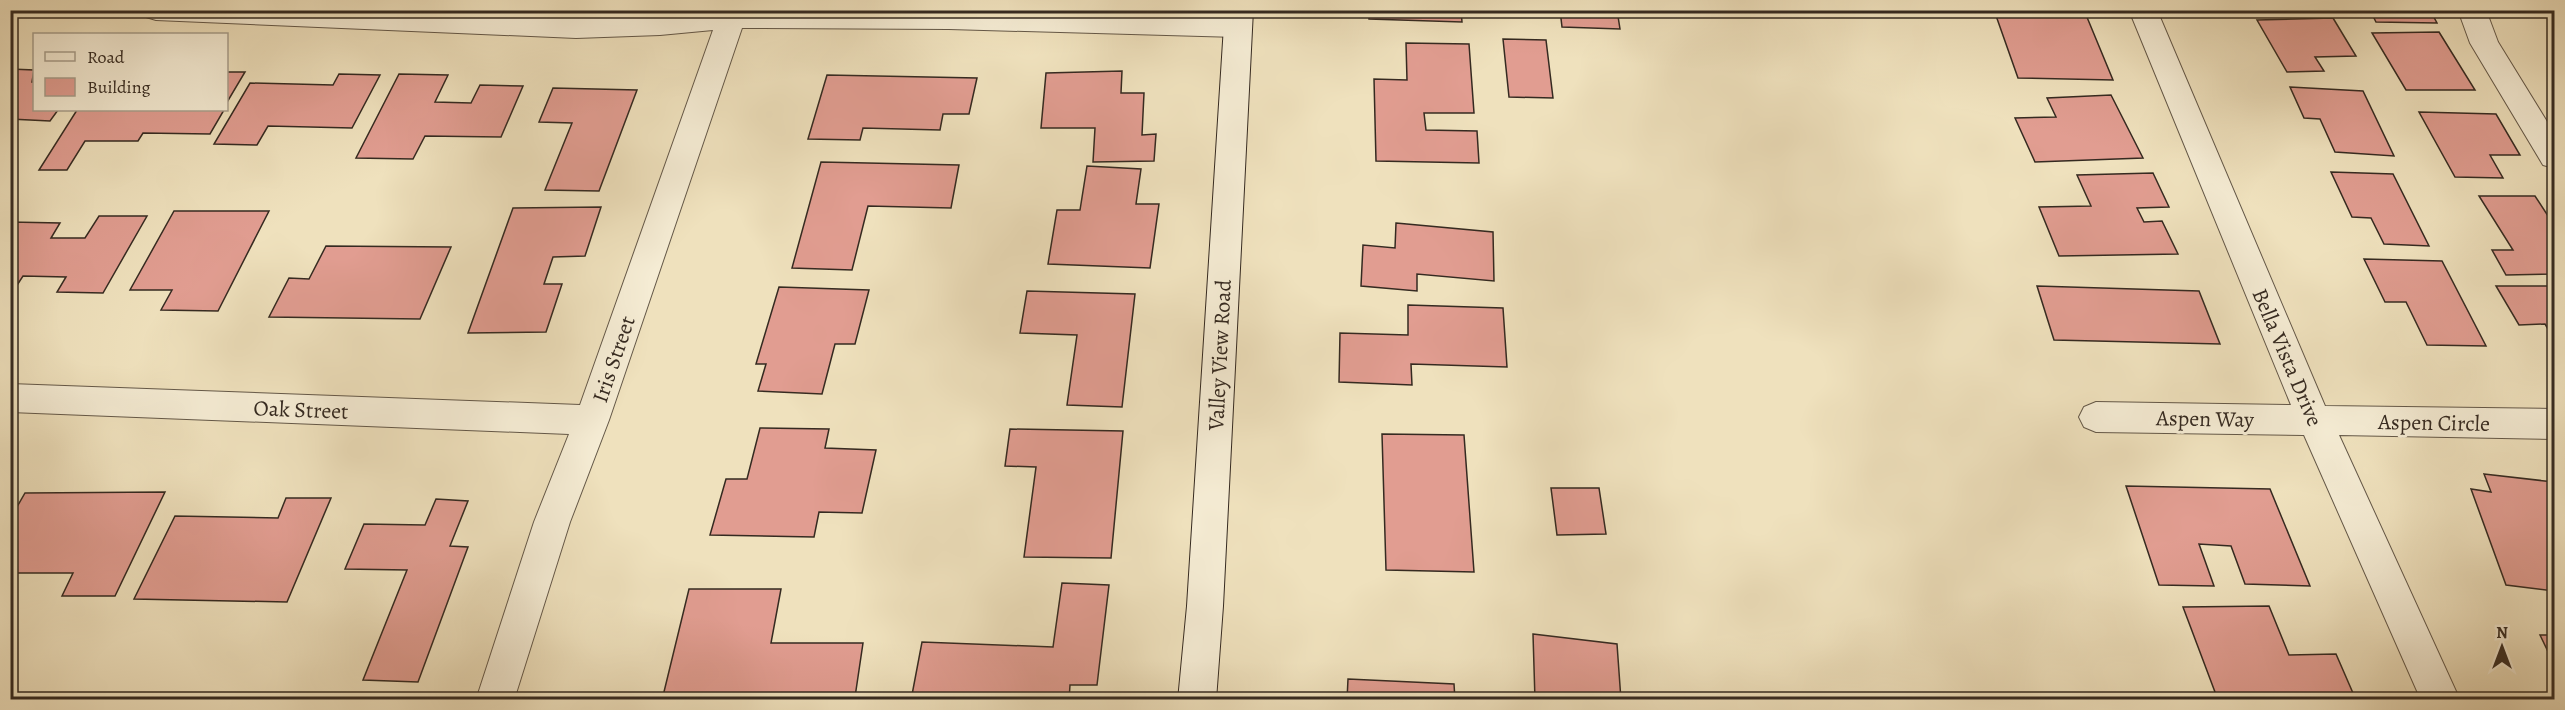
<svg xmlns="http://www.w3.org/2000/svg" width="2565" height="710" viewBox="0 0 2565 710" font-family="Alegreya,serif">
  <rect width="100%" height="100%" fill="#efe1bd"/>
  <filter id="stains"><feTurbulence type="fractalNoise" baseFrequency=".00333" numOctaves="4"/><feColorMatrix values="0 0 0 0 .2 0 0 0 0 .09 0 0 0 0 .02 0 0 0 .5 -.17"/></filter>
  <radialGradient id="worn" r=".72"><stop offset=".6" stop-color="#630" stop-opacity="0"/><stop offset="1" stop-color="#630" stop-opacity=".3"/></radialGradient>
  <path fill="#e19d91" stroke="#352a21" stroke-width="1.5" d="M1369,10H1461L1462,22L1369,19Z
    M1560,10H1617L1620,29L1562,27Z
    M1994,10H2084L2113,80L2018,78Z
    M2370,10H2430L2437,23L2376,22Z
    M2333,18L2356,56L2315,57L2324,71L2287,72L2257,20Z
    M2439,32L2475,90H2406L2372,33Z
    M1503,39L1546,40L1553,98L1509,97Z
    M1406,43L1469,44L1474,113H1424L1426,130L1477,131L1479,163L1376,161L1374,79L1407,80Z
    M10,69L34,70L32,82H34V110H58L50,121L10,119Z
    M1122,71L1121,93H1144L1142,135L1156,134L1154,161L1093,162L1095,128H1041L1046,73Z
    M226,72H245L226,104Z
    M339,74L380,75L352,128L268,126L257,145L214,144L250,83L333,85Z
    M399,74L448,75L435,102L471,103L480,85L523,86L501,137L425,136L413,159L356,158Z
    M827,75L977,78L969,114H943L940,130L863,128L860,140L808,139Z
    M2290,87L2363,91L2394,156L2335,152L2320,119L2304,118Z
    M553,88L637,90L599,191L545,190L572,123L539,122Z
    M2111,95L2143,158L2035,162L2015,118L2056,117L2047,98Z
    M77,110H224L210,134L143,133L138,141H85L67,170H39Z
    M2419,112L2496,114L2520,155H2490L2503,178L2455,177Z
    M821,162L959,165L951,208L868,206L852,270L792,268Z
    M1087,166L1141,169L1136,204H1159L1150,268L1048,264L1057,210H1080Z
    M2331,172L2393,174L2429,246L2384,244L2371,218L2352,217Z
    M2153,173L2169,207L2137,208L2144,222L2162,221L2178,254L2059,256L2039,207L2091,206L2077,175Z
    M2479,196H2535L2554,225V274L2506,275L2492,250H2513Z
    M601,207L585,256L553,257L544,284H562L546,332L468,333L513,208Z
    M174,211H269L218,311L161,310L172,290H130Z
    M99,216H147L103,293L57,292L66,277L23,276L10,296V222L60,223L51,238H85Z
    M1396,223L1493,232L1494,281L1417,274V291L1361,286L1363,245L1395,248Z
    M326,246L451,247L420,319L269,317L289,278L309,279Z
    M2364,259L2442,261L2486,346L2427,345L2406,302H2385Z
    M2037,286L2199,291L2220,344L2054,340Z
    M2496,286H2554V339L2545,324L2519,325Z
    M779,287L869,290L855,344H835L822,394L758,391L766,364H756Z
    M1027,291L1135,294L1122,407L1067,405L1077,335L1020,333Z
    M1408,305L1503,308L1507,367L1411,364L1412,385L1339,382L1340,333L1408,335Z
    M760,428L829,429L825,448L876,450L862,513L819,512L814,537L710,535L726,479H747Z
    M1010,429L1123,431L1111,558L1024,557L1036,467L1005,466Z
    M1382,434L1464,435L1474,572L1386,570Z
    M2484,474L2554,482V591L2506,585L2471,489L2491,492Z
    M2126,486L2270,489L2310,586L2245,584L2231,546L2199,544L2214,586L2159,585Z
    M1551,488H1599L1606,534L1557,535Z
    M165,492L115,596H62L73,573H10V519L25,493Z
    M286,498H331L287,602L134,599L175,516L278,518Z
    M436,499L468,501L450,546L468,547L418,682L363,680L407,570L345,569L364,524L425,525Z
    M1062,583L1109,585L1097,685H1070L1069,700H911L922,642L1053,647Z
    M689,589H781L771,643H863L855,697L662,700Z
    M2269,606L2289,655L2336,654L2356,700H2218L2183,607Z
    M1533,634L1617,644L1621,700H1535Z
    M2540,635H2554V664Z
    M1348,679L1454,684L1455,700H1347Z
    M405,697L404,700H305V698Z"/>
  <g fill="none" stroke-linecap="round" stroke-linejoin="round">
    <g stroke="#645848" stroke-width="2">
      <path id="street" d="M142,10H398L576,18L660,15L708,10H999L1237,17L1247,20L1251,27L1247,34L1237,37L949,29L742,28L609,420L570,522L514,700H476L534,522L569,434L10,412V384L580,405L713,30L660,35L576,38L156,20L146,17Z
        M2129,10H2157L2325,406L2554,409V439L2339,435L2460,700H2421L2304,435L2096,432L2084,427L2079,417L2084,407L2096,402L2291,405Z
        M2458,10H2486L2498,42L2554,133V168L2543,165L2470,43Z"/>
    </g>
    <g stroke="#352a21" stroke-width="2">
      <path id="secondary" d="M1225,10H1253L1223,606L1216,700H1178L1187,606Z"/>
    </g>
    <use href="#street" fill="#f5ecd4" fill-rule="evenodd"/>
    <use href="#secondary" fill="#f5ecd4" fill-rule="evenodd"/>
  </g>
  <g text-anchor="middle" stroke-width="6" stroke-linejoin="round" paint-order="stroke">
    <g font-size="22" fill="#352a21" stroke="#f5ecd4">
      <text transform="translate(1219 355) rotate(-87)" y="8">Valley View Road</text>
      <text transform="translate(2288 357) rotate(67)" y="8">Bella Vista Drive</text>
      <text transform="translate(613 359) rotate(-71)" y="8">Iris Street</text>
      <text transform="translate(301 409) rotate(2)" y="8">Oak Street</text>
      <text transform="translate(2205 418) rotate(1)" y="8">Aspen Way</text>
      <text transform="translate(2434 422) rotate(1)" y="8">Aspen Circle</text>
    </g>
  </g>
  <rect width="2565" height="710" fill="none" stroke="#efe1bd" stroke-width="36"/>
  <rect x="12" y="12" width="2541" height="686" fill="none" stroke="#352a21" stroke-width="3"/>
  <rect x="18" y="18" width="2529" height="674" fill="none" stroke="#352a21" stroke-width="1.5"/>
  <rect x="33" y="33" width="195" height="78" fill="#f5ecd4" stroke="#a89e8c" stroke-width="1.5"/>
  <rect x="45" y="52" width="30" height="9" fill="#f5ecd4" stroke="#a89e8c" stroke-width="1.5"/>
  <text x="87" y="63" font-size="18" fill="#352a21">Road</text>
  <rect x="45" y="78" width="30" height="18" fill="#e19d91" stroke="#a89e8c" stroke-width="1.5"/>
  <text x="87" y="93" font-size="18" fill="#352a21">Building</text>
  <g transform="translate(2502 647)" stroke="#f5ecd4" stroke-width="4.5" paint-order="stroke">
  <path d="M0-4.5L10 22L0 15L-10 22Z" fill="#352a21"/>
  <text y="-9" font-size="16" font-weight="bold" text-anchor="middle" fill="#352a21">N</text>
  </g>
  <rect width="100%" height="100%" filter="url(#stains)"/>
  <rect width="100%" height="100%" fill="url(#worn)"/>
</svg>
